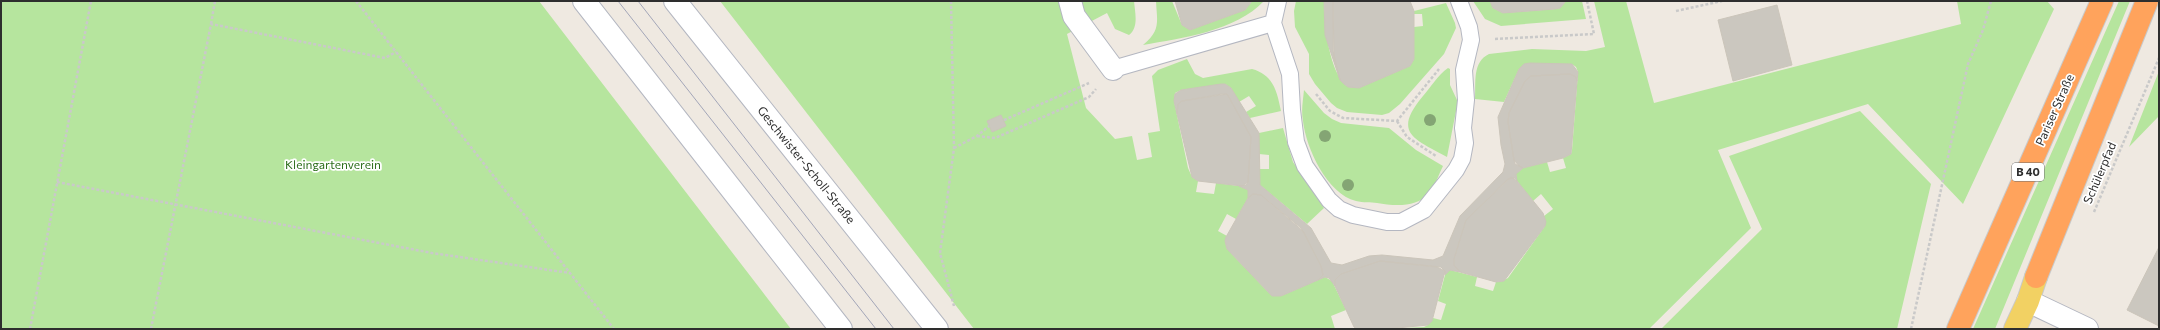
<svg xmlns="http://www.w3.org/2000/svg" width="2160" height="330" viewBox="0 0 2160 330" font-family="Commissioner,sans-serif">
  <rect width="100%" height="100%" fill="#efe9e1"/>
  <path fill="#b6e59e" d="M1,1H539L791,329H1Z
    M720,1H1134C1135,13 1139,27 1129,35L1115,29L1107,13L1067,34L1086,108L1115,139L1132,136L1137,160L1152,157L1148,133L1160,131L1152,76L1158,70L1187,59L1195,74L1203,78L1252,69C1274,75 1277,92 1281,111L1250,118L1246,112L1256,106L1249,96L1239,102L1231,88L1225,84L1181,90L1175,93L1174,101L1188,168L1192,177L1198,181L1196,192L1214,194L1216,183L1239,186L1248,190V198L1236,219L1227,214L1218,231L1227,236L1225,241L1227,249L1272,296H1281L1325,277L1332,281L1346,310L1331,316L1335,329H974Z
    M1156,1H1172L1182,25L1190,30L1245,10L1252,1H1264C1236,31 1182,38 1143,45C1161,30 1157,22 1156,1Z
    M1296,1H1324C1324,23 1329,74 1348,87L1359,88L1410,66L1414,59V27L1423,26L1422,14H1414V11L1446,3L1455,23L1456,28L1444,54L1400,104L1389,113L1382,115L1347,112L1337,108L1331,103L1315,84L1309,74V54L1295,27L1294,11Z
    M1473,1H1490L1493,8L1503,13L1555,9L1560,8L1566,1H1582L1586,19L1501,26L1485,19Z
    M1594,1H1626L1654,103L1961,24L1957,1H2047L2054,9L1963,204L1868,104L1718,150L1751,228L1649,329H1387L1424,327L1428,325L1433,318L1441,320L1446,304L1438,301L1445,275L1450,270L1477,277L1475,286L1493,291L1496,282H1500L1508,278L1545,226L1544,216L1553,209L1541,194L1533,201L1517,181L1516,174L1523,168L1547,162L1550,172L1566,168L1563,158L1571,154L1572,150L1578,72L1576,67L1572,64H1524L1519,69L1504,102L1475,99C1476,83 1472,62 1489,54L1532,49L1586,51L1605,47Z
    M2119,1H2130L1995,329H1973Z
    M1448,68L1450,69V85L1457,100V106L1447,157C1414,139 1392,133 1423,96C1431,87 1438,75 1448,68Z
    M2159,71V116L2129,147Z
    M1304,90L1324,113L1332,119L1341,123L1389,128L1416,150L1443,166C1439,174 1435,186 1429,193C1417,208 1394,206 1377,203C1371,202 1363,203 1356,201C1327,194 1306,148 1303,121C1301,110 1303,101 1304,90Z
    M1860,111L1931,184L1897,329H1661L1762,229L1729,156Z
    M1283,128L1293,162L1324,208L1307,224L1260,185L1259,169H1269V155L1259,154V133Z"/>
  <path fill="#cbc7bf" stroke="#cbc5ba" d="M1175,1H1252L1245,10L1190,30L1182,25Z
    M1324,1H1333V51L1340,80L1325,35Z
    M1333,1H1410L1414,11V59L1410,66L1359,88L1348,87L1344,84L1340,80L1334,58Z
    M1490,1H1566L1560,8L1555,9L1503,13L1493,8Z
    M1777,5L1792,65L1733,81L1718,20Z
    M1530,63L1572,64L1578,72L1577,81L1576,77L1570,74L1531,76L1525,81L1509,113L1508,122L1514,160L1515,164L1523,168L1516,174L1517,181L1515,178L1508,179L1466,220L1454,259V265L1460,272L1450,270L1445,275V271L1441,267L1380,261L1341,274L1335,280V286L1329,278L1325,277L1318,280L1323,275L1321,266L1301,228L1261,195L1253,194L1248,198V190L1239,186L1246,185L1248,182L1251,137L1230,99L1227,94H1222L1182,101L1178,104L1177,114L1174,101L1175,94L1181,90L1221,84H1225L1231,88L1259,133L1260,185L1311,228L1331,263L1342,265L1369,256L1382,255L1433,260L1443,256L1460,216L1503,172L1505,164L1501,145L1498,117L1519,69L1524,64Z
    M1570,74L1576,77L1577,81L1571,154L1563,158L1523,168L1519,166L1514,160L1508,122L1509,113L1525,81L1531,76Z
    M1227,94L1251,137L1248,182L1242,186L1198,181L1192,177L1177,114L1178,104L1182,101Z
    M1001,115L1006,126L992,132L987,121Z
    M1511,177L1517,181L1543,213L1546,222L1545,226L1504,281L1496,282L1460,272L1454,265V259L1466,220Z
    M1253,194L1261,195L1304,232L1321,266L1323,275L1318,280L1281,296H1272L1227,249L1225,241L1226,237L1248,198Z
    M2159,247V326L2127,310Z
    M1380,261L1437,267L1445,271L1432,321L1428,325L1387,329H1357L1354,327L1335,286V280L1341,274Z"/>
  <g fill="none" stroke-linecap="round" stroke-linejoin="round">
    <g stroke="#b4b7c1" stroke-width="18">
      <path id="lane" d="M1278,1L1273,23L1290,74L1292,110L1296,142L1305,166L1329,200L1339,209L1353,215L1387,222H1401L1424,210L1456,170L1462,159L1465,143L1463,128L1466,100L1464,70L1471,40L1469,27L1459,1
        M1113,69L1273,23"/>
    </g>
    <g stroke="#b4b7c1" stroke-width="24">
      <path id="street" d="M1070,1L1074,16L1113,69
        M2028,301L2087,329"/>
    </g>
    <g stroke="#b4b7c1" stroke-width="24">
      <path id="secondary" d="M584,1L841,329
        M675,1L937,329"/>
    </g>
    <g stroke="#c9c9c9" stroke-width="24">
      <path id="primary" d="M2015,329L2028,301L2036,277"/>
    </g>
    <g stroke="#c9c9c9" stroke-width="24">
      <path id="highway" d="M2036,277L2147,1
        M1958,329L2102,1"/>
    </g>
    <path stroke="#c9c9c9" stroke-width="2.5" stroke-dasharray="3 2" stroke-linecap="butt" d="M356,1L614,329
      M951,1L954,148L940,253L954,306
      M1676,11L1722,1
      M211,24L215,1
      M1495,39L1594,34L1587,1
      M1316,94L1330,111L1343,118L1397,121L1439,69
      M1004,120L1089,83
      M1397,121L1407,137L1436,156
      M977,136L995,138L1089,97L1096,89
      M954,148L977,136L989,126
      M57,182L432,253L570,273
      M2094,212L2159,58
      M30,329L91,1
      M151,329L211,24L385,58L396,52
      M1911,329L1968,64L1983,30L1991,1"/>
    <use href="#lane" stroke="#fff" stroke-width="16"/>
    <use href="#street" stroke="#fff" stroke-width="22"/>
    <use href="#secondary" stroke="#fff" stroke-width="22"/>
    <use href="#primary" stroke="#f2d163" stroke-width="22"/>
    <use href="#highway" stroke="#ffa35c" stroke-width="22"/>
    <path stroke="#a3a6b8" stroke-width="1" d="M618,1L876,329
      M638,1L894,329"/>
  </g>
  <g fill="#84a574">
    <circle cx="1430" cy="120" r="6"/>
    <circle cx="1325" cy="136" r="6"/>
    <circle cx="1348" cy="185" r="6"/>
  </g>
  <g text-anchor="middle" stroke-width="3.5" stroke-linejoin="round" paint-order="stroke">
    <rect fill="#fff" stroke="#6d6d6d" stroke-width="1" x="2012" y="163" width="32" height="18" rx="3"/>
    <g font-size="11" font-weight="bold" fill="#2e2e2e">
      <text x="2028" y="176">B 40</text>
    </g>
    <g font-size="12" fill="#2e2e2e" stroke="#fff">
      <text transform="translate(2055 110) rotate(-66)" y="4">Pariser Straße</text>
      <text transform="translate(806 165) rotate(51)" y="4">Geschwister-Scholl-Straße</text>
      <text transform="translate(2100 173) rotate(-67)" y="4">Schülerpfad</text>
    </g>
    <g font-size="12" fill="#2c6e1b" stroke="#fff">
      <text x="333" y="169">Kleingartenverein</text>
    </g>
  </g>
  <rect width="2160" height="330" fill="none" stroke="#2e2e2e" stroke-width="4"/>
</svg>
